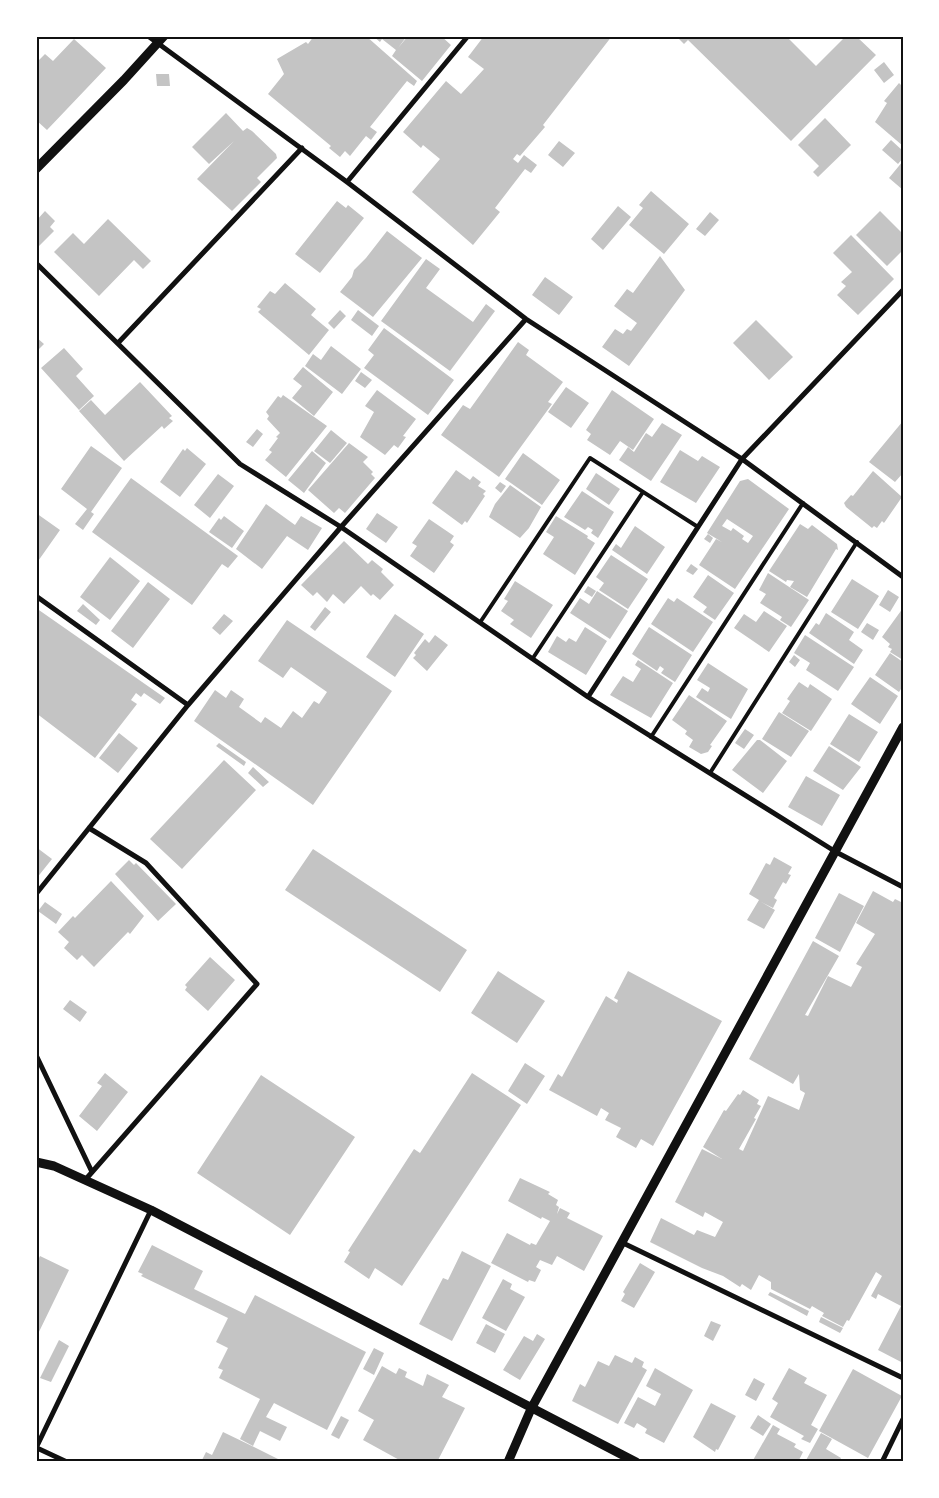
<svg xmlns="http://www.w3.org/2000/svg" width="939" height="1498" viewBox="0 0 939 1498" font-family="'IBM Plex Sans',sans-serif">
  <rect width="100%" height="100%" fill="#fff"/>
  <path fill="#c4c4c4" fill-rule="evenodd" d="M314,36H366L417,81L414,86L407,81L370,127L377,132L371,140L366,136L350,156L345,151L340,157L329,148L331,146L268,94L284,74L277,59L306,42L308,44Z
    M373,36H407L398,48L408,36H441L451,45L422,81L392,56L396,50L382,39L380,42Z
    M484,36H612L543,125L545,127L520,156L517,154L513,159L518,163L524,155L537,165L531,173L525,169L495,208L500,212L473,245L412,192L440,159L423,145L421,148L403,132L446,81L461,94L484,69L468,57Z
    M676,36H786L816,66L846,36H856L876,55L791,141L688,40L684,44Z
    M74,39L106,68L47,130L36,120V63L45,54L53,61Z
    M884,62L894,75L884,83L874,70Z
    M156,74H169L170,86H157Z
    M899,83L903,87V146L875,122L887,103L884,101Z
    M226,113L243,131L247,128L252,131L276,154L277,158L257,178L261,182L232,211L197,179L234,141L209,164L192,147Z
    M825,118L851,145L818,177L813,172L819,166L798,145Z
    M891,140L903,151V158L898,164L882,150Z
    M559,141L575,153L563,167L548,155Z
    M903,161V190L889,178Z
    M651,191L689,224L664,254L629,225L643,208L639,205Z
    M337,201L346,208L348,205L364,218L320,273L295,254Z
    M618,206L631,217L603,250L591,239Z
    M45,211L55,221L50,227L54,231L39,246L36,243V221Z
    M880,211L903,234V250L887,266L856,235Z
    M710,212L719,220L705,236L696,229Z
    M108,219L151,261L143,269L134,260L99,296L54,252L73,233L84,244Z
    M387,231L422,258L373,317L340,292L352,277L354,270L366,258Z
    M851,235L894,279L858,315L837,295L846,286L841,282L852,272L833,253Z
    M660,256L685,290L629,366L602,347L615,329L623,334L627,329L631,331L637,323L614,306L627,289L633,293Z
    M426,259L440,269L426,288L473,322L486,304L495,311L450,371L381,321Z
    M545,277L573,297L559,315L532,295Z
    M285,283L316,309L311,315L329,330L309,355L258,312L261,309L257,307L270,291L275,294Z
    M340,310L346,316L334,329L328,323Z
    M358,310L379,326L372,336L351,320Z
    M756,320L793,357L769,380L733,343Z
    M384,328L454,380L428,415L364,368L374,355L368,350Z
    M36,337L44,344L36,352Z
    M518,342L529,350L526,355L563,382L548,402L552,404L499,477L441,435L463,405L470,409Z
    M331,346L361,369L342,394L305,366L313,354L321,360Z
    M64,348L83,369L76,376L94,396L79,410L41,368Z
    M303,367L333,392L314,416L292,398L302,386L293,379Z
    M361,372L372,380L365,388L355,381Z
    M140,382L172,416L169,418L173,421L164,429L162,426L124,461L79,411L91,400L105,415Z
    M566,387L589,403L571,428L548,412Z
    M377,390L416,419L403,436L406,437L398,448L394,445L385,455L360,437L374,412L365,406Z
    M612,390L654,419L633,450L620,441L610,455L587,440L591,434L586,430Z
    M283,395L327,426L286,477L265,460L272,452L269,450L278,438L276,437L280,433L267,419L269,416L266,412L278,396L281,398Z
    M903,421V473L895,482L869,462Z
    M662,423L682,435L651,481L619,460L628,447L634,452L646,433L652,437Z
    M257,429L263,434L253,447L246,442Z
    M331,430L347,443L330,463L314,451Z
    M349,443L368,457L363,462L373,472L371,474L375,478L345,513L339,508L334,513L308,490Z
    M91,446L122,468L91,512L94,514L83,530L75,524L87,509L61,489Z
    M187,448L206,464L180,497L160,482L183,449L185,451Z
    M680,450L698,461L702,456L720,467L696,503L660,482Z
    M312,451L326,463L304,493L288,480Z
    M523,453L560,480L542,505L505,479Z
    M456,470L470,480L473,476L481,482L478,486L486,491L483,494L485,496L467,523L465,521L462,525L432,503Z
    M873,471L902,497L884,523L882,521L877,528L874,526L872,528L846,507L844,503L851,495L853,496Z
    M596,473L620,489L609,505L586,489Z
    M218,474L234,486L210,518L194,505Z
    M131,478L238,556L228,568L222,564L192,605L92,532Z
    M748,479L789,509L735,589L699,565L716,539L722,542L707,533L740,481ZM727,519L753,536L748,543L742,539L744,536L733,528L731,531L722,526Z
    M500,482L506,486L501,493L495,488Z
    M510,485L541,507L529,528L520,538L489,517L495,504Z
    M582,491L614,512L598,538L591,533L593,530L588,527L585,530L564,517Z
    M266,504L295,525L301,516L322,528L308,550L287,536L262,569L236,549Z
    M36,513L60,530L36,564Z
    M377,513L398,527L386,543L366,529Z
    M224,516L244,531L232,548L209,532L219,518L221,520Z
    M556,516L588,536L587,538L595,543L575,575L543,554L554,537L546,532Z
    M429,519L454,536L450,542L454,545L434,573L410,556L417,546L412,543Z
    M800,524L808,529L812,525L837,544L838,550L836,549L807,597L790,587L794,581L787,580L786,582L769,571Z
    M635,526L665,547L647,574L612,550L616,544L621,548Z
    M708,534L713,538L710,543L704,539Z
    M344,541L368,564L372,560L383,569L381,572L394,585L380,600L373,594L371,596L361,586L344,604L333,594L327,602L317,592L313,596L301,585Z
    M611,555L648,579L628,609L599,590L604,583L596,577Z
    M110,557L140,581L110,620L80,597Z
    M691,564L698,569L693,575L686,571Z
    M768,573L809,600L791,627L780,620L782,617L760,603L766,594L759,590Z
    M708,575L734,593L715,620L703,612L707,607L693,597Z
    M852,579L879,596L858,629L831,612Z
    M515,581L553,605L531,638L510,624L514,620L501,611L508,601L504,599Z
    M148,582L170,599L133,648L111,631Z
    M588,586L596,591L592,597L584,592Z
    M888,590L899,597L890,612L879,605Z
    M597,591L628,611L610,639L570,613L580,598L589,604Z
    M668,598L674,602L677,598L713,622L693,652L651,624Z
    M83,604L100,620L96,625L77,611Z
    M325,607L331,612L315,631L310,627Z
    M36,608L165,698L160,704L144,693L141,697L136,693L131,700L137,704L95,758L36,713Z
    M903,608V660L890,652L892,649L888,647L890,644L882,637Z
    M764,611L787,626L769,652L734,628L744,614L756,622Z
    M826,613L854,632L849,640L863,650L854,664L809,633L816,623L819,625Z
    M224,614L233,621L220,635L212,628Z
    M395,614L424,634L395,677L366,657Z
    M287,620L392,691L313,805L194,721L215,690L226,698L231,690L244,699L239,707L261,723L265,717L281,728L293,711L302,718L314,701L319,704L327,692L291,667L283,678L258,661Z
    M867,623L879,630L873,640L861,632Z
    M585,627L607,641L586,675L548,652L557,636L566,642L569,638L576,642Z
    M649,627L692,655L675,682L661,673L664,669L660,666L657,671L632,654Z
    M435,635L448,645L427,671L413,658L416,655L414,653L425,639L429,643Z
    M805,635L854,667L838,691L806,670L810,663L794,653Z
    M890,653L903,662V686L899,692L875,675Z
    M794,655L800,660L795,667L789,662Z
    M638,660L673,683L651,718L610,695L623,676L633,682L641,669L635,665Z
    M708,663L748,689L731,719L696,697L702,688L708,692L710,688L697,680Z
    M870,677L898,696L880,724L851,704Z
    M799,682L808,688L810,684L832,699L811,731L782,713L790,701L787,699Z
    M689,695L727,721L710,745L712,746L708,752L701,754L689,747L693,740L685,734L687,731L672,720Z
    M779,712L809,731L791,757L762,739Z
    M849,714L878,732L859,762L830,744Z
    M745,729L754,735L744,749L735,743Z
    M119,733L138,748L118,773L99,758Z
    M757,740H760L787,761L763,793L732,770Z
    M219,743L246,762L244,766L216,746Z
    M829,746L861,767L843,790L813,771Z
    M224,760L256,790L182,869L150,839Z
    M253,767L269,782L263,787L248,773Z
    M806,776L840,795L822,826L788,807Z
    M36,847L52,859L36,879Z
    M313,849L467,950L440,992L285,890Z
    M774,857L792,867L788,874L791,875L786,884L783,882L774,898L777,900L773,908L761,902L775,910L764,929L747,920L759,900L749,894L766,863L770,865Z
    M129,860L134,865L136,863L176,904L158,921L115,874Z
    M111,881L144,916L130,934L128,932L94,967L82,955L77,960L64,948L69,942L58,932L73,916L75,918Z
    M873,891L893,902L895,899L903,903V1363L878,1350L901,1306L878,1294L876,1299L871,1296L882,1276L876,1272L849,1321L847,1320L843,1327L822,1316L824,1313L812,1306L810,1309L771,1289V1282L759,1275L751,1290L742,1284L740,1287L723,1276L702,1268L650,1242L661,1218L694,1235L697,1230L715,1237L723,1222L705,1212L703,1217L675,1202L702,1149L722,1159L703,1147L724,1110L726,1111L738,1094L740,1095L743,1090L759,1100L757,1104L761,1106L754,1118L756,1119L739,1149L743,1151L768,1096L799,1110L805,1093L800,1090L799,1074L793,1084L749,1059L813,941L839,956L805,1015L808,1016L828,976L851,987L862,967L856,964L875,934L856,923Z
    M839,893L864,906L840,952L815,938Z
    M45,902L62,914L56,924L38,911Z
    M210,957L235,980L208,1011L185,990L187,987L185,985Z
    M498,971L545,1001L517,1043L471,1013Z
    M628,971L722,1021L653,1146L641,1139L636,1148L616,1137L621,1128L605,1120L609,1113L601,1108L597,1116L549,1090L558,1074L562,1077L606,996L617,1003L618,1000L614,998Z
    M70,1000L87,1012L80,1022L63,1009Z
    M525,1063L545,1076L527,1104L508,1091Z
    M105,1073L128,1092L97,1131L79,1116L102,1086L97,1083Z
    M472,1073L521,1105L402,1286L375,1268L369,1279L344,1262L350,1252L348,1251L414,1149L420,1153Z
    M261,1075L355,1137L290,1235L197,1173Z
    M520,1178L550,1192L548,1194L558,1200L556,1205L559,1207L557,1214L560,1208L570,1213L567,1218L603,1236L584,1271L557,1256L552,1265L540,1260L536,1267L541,1270L535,1282L529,1280L528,1282L491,1263L507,1233L530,1245L531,1243L536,1245L550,1221L542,1217L541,1219L508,1201Z
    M152,1245L203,1271L194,1289L245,1314L255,1295L366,1352L327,1430L274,1403L266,1417L287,1427L280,1441L260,1431L253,1446L240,1439L260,1399L219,1378L223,1370L218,1368L228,1348L216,1342L228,1318L141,1276L143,1274L138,1272Z
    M462,1251L491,1266L452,1341L419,1324L443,1278L448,1280Z
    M40,1256L69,1270L36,1338V1264Z
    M640,1263L655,1272L634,1308L621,1301L625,1294L623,1292Z
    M503,1279L512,1284L510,1289L525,1297L506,1331L482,1318Z
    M770,1292L809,1311L807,1316L768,1295Z
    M821,1317L843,1328L840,1333L819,1322Z
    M711,1321L721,1325L713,1341L704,1336Z
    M486,1324L505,1334L495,1353L476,1343Z
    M537,1334L545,1339L520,1380L503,1370L524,1336L533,1341Z
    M59,1340L69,1346L51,1382L40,1378Z
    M374,1348L384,1353L374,1375L363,1369Z
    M615,1355L632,1363L635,1357L644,1362L642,1367L647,1370L618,1424L572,1401L580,1384L585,1387L598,1361L609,1366Z
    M382,1366L396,1374L399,1368L407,1372L405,1377L423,1386L427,1374L449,1385L442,1397L465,1408L437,1462H403L363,1440L374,1420L358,1411Z
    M655,1368L693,1390L664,1443L645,1433L647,1429L637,1423L634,1428L624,1423L638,1397L655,1406L661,1394L646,1386Z
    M789,1368L807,1378L804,1383L827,1395L811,1425L818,1429L810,1443L801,1439L804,1436L770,1417L778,1403L772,1399Z
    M853,1369L902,1396L868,1458L819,1431Z
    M754,1378L765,1384L756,1401L745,1395Z
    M711,1403L736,1416L718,1450L716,1449L715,1452L693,1437Z
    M758,1415L771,1424L763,1436L750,1428Z
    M341,1416L349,1420L339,1439L331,1435Z
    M773,1425L780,1429L777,1434L796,1444L794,1447L803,1452L798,1462H752Z
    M223,1432L252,1446L284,1462H201L206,1452L212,1455Z
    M821,1433L832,1439L826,1449L841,1458L839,1462H805Z"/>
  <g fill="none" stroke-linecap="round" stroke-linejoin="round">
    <path stroke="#111" stroke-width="4" d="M481,621L590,458L698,527
      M533,658L643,492
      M651,737L803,503
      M710,773L857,542"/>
    <path stroke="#111" stroke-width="5" d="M148,36L347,182L526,319L742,459L903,577
      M347,182L468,36
      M36,263L240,464L341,527L588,697L836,852L903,887
      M118,343L302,148
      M36,596L188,705
      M588,697L742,459L903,290
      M36,894L188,705L341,527L526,319
      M36,1055L92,1172
      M86,1179L257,984L146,863L89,828
      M621,1242L903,1378
      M36,1448L151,1210
      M37,1448L67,1462
      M882,1462L903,1419"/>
    <path stroke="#111" stroke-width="9" d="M36,169L124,80L164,36
      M36,1162L54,1166L151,1210L636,1462
      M508,1462L531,1409L903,727"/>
  </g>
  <rect width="939" height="1498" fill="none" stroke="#ffffff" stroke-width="75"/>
  <rect x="38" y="38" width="864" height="1422" fill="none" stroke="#111" stroke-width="2"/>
</svg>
